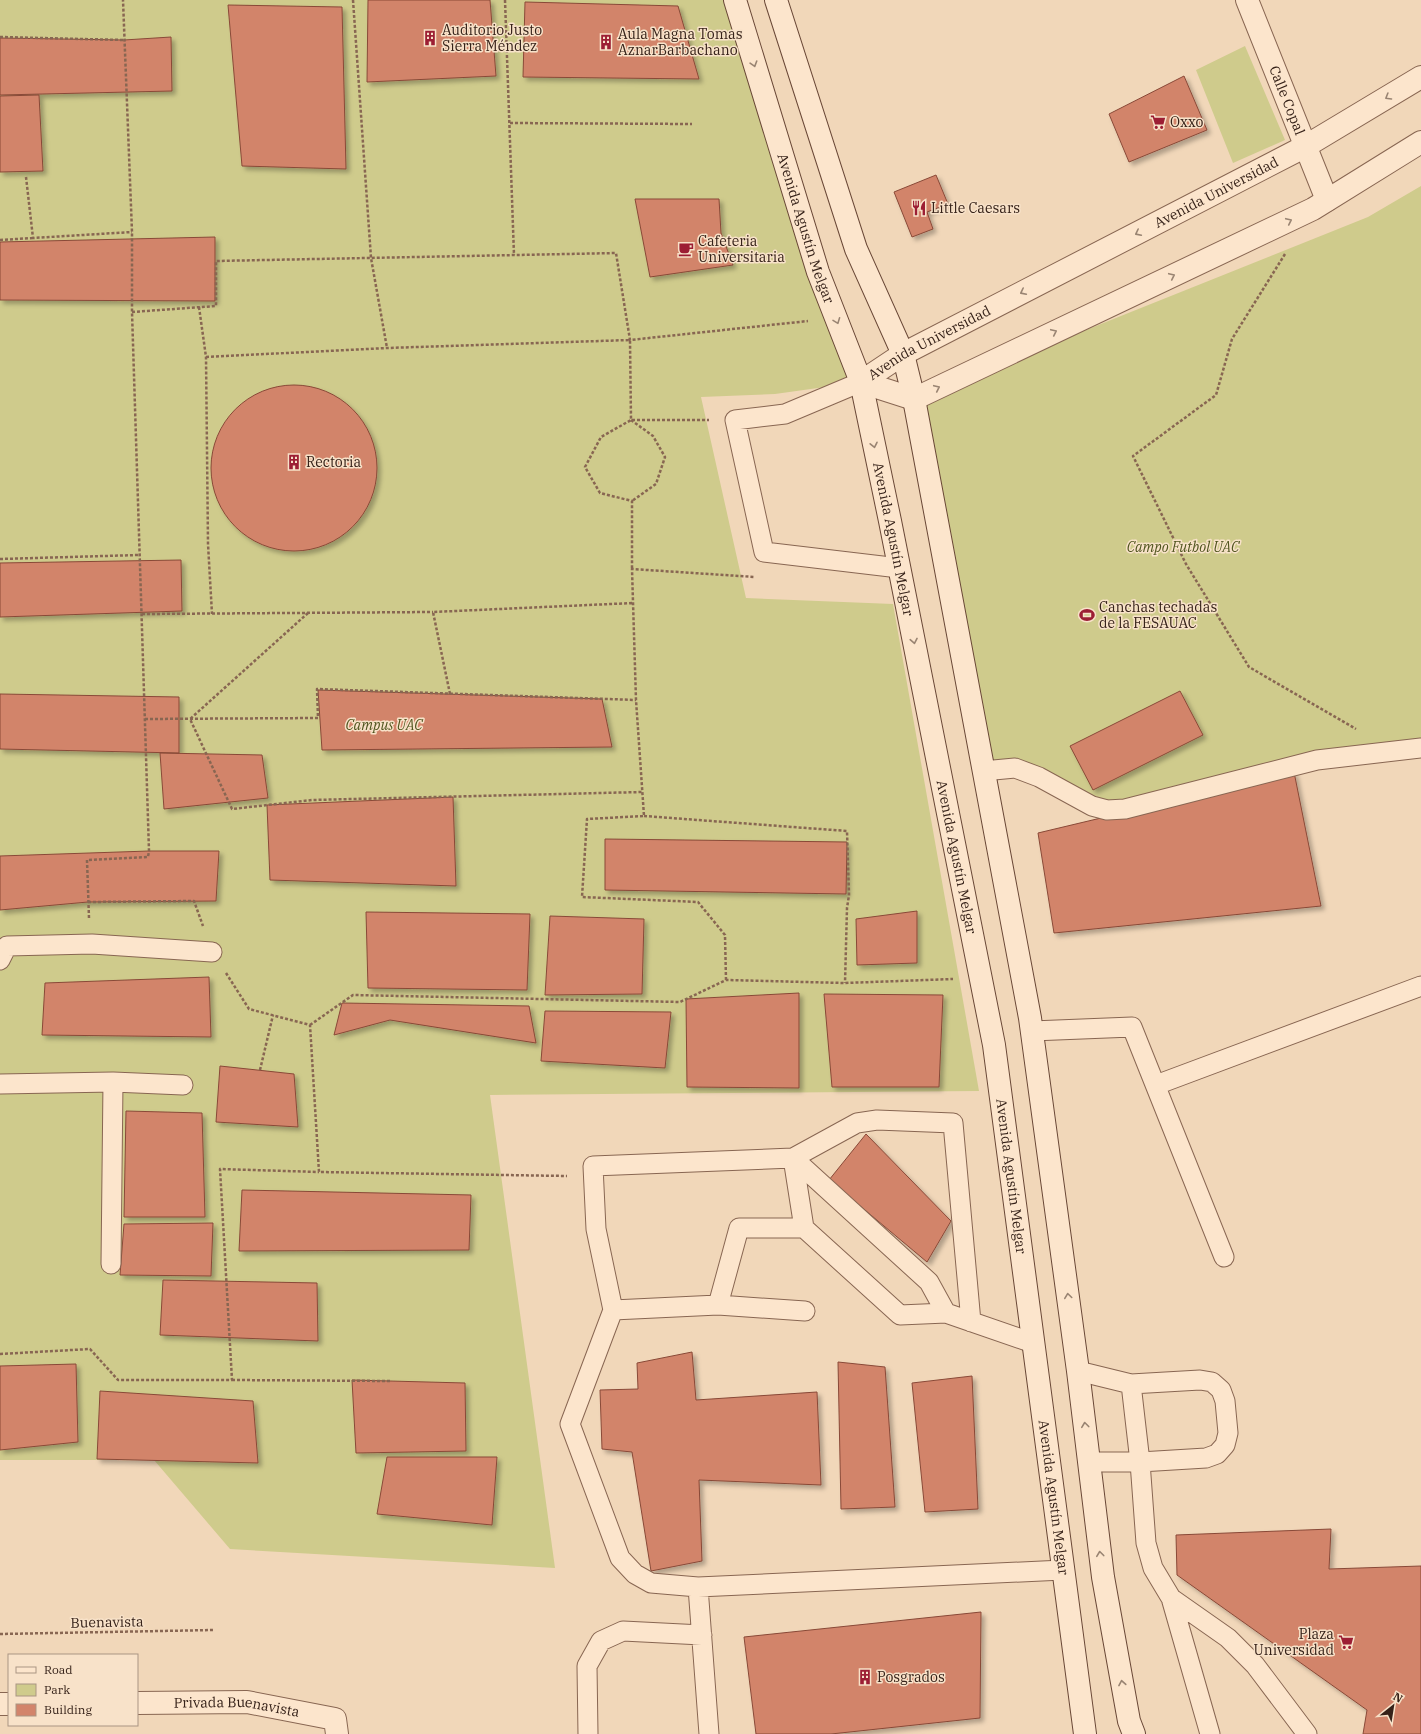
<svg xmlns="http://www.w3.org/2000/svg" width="1421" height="1734" viewBox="0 0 1421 1734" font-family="'IBM Plex Serif',serif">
  <defs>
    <filter id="shadow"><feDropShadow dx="3.5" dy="3.5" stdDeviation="2" flood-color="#0004"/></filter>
  </defs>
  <rect width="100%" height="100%" fill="#f1d7b9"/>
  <path fill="#cfcb8c" d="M0,0H737L861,382L775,394L701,397L746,598L893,604L979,1091L490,1095L555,1568L230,1549L154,1460H0Z
    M1245,46L1285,140L1233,163L1196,70Z
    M1421,186V748L1125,809L1015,768L983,771L914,399L1368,217Z"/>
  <path fill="#d2846b" stroke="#894937" filter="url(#shadow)" d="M368,0H490L496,76L367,82Z
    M525,2L678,6L699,79L523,77Z
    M228,5L342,7L346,169L242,166Z
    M171,37L172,91L0,95V38L124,40Z
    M1184,76L1207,130L1129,162L1109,114Z
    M39,95L43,171L0,172V96Z
    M936,175L948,204L927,212L933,229L912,237L894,192Z
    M635,199H719L721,233L733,265L650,277Z
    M215,237V301L0,300V242Z
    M211 468a83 83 0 1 1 166 0a83 83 0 1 1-166 0Z
    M181,560L182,611L0,617V563Z
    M318,690L602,699L612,747L322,750Z
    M1180,691L1203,735L1093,790L1070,746Z
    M0,694L179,697V753L0,749Z
    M160,753L262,755L268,798L164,809Z
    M1294,772L1321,906L1054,933L1038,833Z
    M453,797L456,886L270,880L267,805Z
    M605,839L847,842L846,894L605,890Z
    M149,851H219L216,901L88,902L0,910V856Z
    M917,911V963L857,965L856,919Z
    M366,912L530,914L527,990L368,988Z
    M550,916L644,919L642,994L545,995Z
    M209,977L211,1037L42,1035L45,983Z
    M799,993V1088L687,1087L686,999Z
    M824,994L943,995L939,1087H832Z
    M342,1003L529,1006L536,1043L390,1020L334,1035Z
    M545,1011L671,1012L665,1068L541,1061Z
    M220,1066L294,1074L298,1127L216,1122Z
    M126,1111L202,1113L205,1217H124Z
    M866,1134L951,1221L927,1262L829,1180Z
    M242,1190L471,1195L469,1250L239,1251Z
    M213,1223L211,1276L120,1275L124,1224Z
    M163,1280L317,1283L318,1341L160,1335Z
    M692,1352L696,1400L817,1392L821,1485L699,1480L702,1561L651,1571L632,1452L602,1449L600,1390L638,1389L637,1363Z
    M838,1362L885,1367L895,1507L841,1509Z
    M76,1364L78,1442L0,1450V1366Z
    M972,1376L978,1509L925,1512L912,1383Z
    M352,1380L465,1383L466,1451L356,1453Z
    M100,1391L253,1401L258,1463L97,1459Z
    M387,1457H497L492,1525L377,1514Z
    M1331,1529L1329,1569L1421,1566V1734H1363L1367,1710L1177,1575L1176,1535Z
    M981,1612L980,1718L831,1734H756L744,1637Z"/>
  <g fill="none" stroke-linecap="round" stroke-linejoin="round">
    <g stroke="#886652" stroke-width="21">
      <path id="service" d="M861,382L785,414L735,420L764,552L899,568
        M983,771L1015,768L1039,777L1092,806L1107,810L1125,809L1317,760L1421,748
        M0,960L7,946L92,944L212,952
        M1032,1031L1132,1027L1224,1257
        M113,1082L183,1085
        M0,1084L113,1082L111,1264
        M1156,1085L1421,986
        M718,1305L805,1311
        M613,1310L596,1229L593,1166L793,1158L804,1228
        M946,1313L929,1282L793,1158L857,1123L877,1120L953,1123L971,1322
        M1078,1371L1131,1384L1200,1380L1212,1382L1221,1390L1225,1401L1228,1433L1225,1445L1217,1454L1206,1458L1140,1462L1131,1384
        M1089,1462H1140L1146,1543L1153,1568L1171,1598L1228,1638L1255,1665L1307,1734
        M698,1587L651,1583L635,1574L620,1558L570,1424L613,1310L718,1305L739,1228H804L900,1315L946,1313L1033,1343
        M1171,1598L1210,1734
        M588,1734L587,1666L601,1641L623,1631L702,1635
        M709,1734L698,1587L1063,1570"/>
    </g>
    <g stroke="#886652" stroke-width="24">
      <g id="minor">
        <path id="s1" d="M1247,0L1327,200"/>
        <path id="s2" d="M137,1703L247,1702L335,1719L337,1734"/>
        <path d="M0,1704H9"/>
      </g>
    </g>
    <g stroke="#886652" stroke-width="24">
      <g id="tertiary">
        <path id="s3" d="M861,382L903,354L1306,146L1421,77"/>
        <path d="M861,382L914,399L1313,209L1421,142"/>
      </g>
    </g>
    <g stroke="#694736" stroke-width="24">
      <g id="secondary">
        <path id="s4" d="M735,0L818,272L861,382L890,521L994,1045L1085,1734"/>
        <path d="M776,0L856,249L903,354L914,399L1030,1018L1078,1371L1103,1577L1129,1721L1134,1734"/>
      </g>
    </g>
    <path stroke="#886652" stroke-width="2.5" stroke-dasharray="3 2" stroke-linecap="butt" d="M353,0L371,258L387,348
      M505,0L514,255
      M0,37L124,40
      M510,123L692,124
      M26,177L33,238L132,232
      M0,240L33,238
      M1285,254L1232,339L1216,395L1133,456L1186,564L1249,667L1356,729
      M199,307L206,357L208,544L212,614
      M132,312L216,306V261L616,253L630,340L808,321
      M206,357L387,348L630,340L631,420L601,437L585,467L600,493L632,501V569
      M631,420L653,436L665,457L656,484L632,501
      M632,420H709
      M0,559L139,555
      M308,613L190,719L232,809L312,800L642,792
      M142,614L433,612
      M450,694L433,612L633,603
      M145,719L318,718L317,689L636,700
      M644,816L847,831L849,895L847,908L845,983
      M88,902L194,901L203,926
      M89,918L87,860L148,857L149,851L132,312V232L123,0
      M226,973L249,1009L310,1025L319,1172L567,1176
      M726,980L725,935L698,902L582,897L587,819L644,816L636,700L632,569L755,577
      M310,1025L353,995L680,1002L726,980L845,983L953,979
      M260,1070L273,1015
      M0,1354L90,1349L118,1380H232L220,1169L319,1172
      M232,1380L391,1381
      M0,1634L214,1630"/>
    <use href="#service" stroke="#fce5cc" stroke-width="19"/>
    <use href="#minor" stroke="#fce5cc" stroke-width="22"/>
    <use href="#tertiary" stroke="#fce5cc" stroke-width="22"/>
    <use href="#secondary" stroke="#fce5cc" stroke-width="22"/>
  </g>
  <defs><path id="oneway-chevron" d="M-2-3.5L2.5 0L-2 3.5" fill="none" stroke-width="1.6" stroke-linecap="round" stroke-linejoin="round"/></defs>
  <g stroke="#998472">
    <use href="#oneway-chevron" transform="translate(754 64) rotate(73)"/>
    <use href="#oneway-chevron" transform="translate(1388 97) rotate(149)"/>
    <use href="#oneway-chevron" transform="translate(1289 221) rotate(-25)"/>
    <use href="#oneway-chevron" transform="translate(1138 233) rotate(153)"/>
    <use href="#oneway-chevron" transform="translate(1172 276) rotate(-25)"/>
    <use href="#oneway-chevron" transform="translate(1023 292) rotate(153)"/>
    <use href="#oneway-chevron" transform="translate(837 321) rotate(69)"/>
    <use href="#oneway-chevron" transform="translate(1054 332) rotate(-25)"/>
    <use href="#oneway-chevron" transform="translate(937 388) rotate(-25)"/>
    <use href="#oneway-chevron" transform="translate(874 445) rotate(78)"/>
    <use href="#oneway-chevron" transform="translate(914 641) rotate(79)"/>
    <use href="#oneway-chevron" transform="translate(1068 1296) rotate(-98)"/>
    <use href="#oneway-chevron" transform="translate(1085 1425) rotate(-97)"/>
    <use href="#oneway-chevron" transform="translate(1100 1554) rotate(-97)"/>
    <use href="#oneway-chevron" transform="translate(1122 1683) rotate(-100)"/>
  </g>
  <defs>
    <g id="building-bare" transform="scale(1.2)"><path d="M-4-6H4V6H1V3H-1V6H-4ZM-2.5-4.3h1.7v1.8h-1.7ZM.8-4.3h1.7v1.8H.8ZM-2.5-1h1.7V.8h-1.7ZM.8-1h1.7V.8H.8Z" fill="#9c1e34" stroke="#f8e2c9" stroke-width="2.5" paint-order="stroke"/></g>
    <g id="supermarket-bare" transform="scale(1.2)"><path d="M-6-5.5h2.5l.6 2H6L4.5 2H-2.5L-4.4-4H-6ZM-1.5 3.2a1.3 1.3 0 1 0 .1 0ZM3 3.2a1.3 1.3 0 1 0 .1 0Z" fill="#9c1e34" stroke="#f8e2c9" stroke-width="2.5" paint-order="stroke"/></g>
    <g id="restaurant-bare" transform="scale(1.2)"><path d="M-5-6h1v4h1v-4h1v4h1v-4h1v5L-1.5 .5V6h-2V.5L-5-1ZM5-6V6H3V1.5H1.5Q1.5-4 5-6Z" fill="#9c1e34" stroke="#f8e2c9" stroke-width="2.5" paint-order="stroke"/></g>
    <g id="cafe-bare" transform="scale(1.2)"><path d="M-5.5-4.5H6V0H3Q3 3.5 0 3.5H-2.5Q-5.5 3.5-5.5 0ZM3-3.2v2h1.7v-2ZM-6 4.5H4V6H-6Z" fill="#9c1e34" stroke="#f8e2c9" stroke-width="2.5" paint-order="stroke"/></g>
    <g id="stadium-bare" transform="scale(1.2)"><path d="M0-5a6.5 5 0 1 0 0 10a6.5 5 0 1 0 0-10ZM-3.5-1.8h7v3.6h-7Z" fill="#9c1e34" stroke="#f8e2c9" stroke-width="2.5" paint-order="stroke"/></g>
  </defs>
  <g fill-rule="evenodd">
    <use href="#building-bare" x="430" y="38"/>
    <use href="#building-bare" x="606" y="42"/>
    <use href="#supermarket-bare" x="1158" y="122"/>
    <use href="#restaurant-bare" x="919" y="208"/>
    <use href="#cafe-bare" x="686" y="249"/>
    <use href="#building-bare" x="294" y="462"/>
    <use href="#stadium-bare" x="1087" y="615"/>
    <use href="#supermarket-bare" x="1346" y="1642"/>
    <use href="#building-bare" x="865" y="1677"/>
  </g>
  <g text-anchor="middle" stroke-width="3" stroke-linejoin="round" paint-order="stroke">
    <g font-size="14" fill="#362219" stroke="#f8e2c9" text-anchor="start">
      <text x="442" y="35">Auditorio Justo<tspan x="442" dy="16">Sierra Méndez</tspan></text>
      <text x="618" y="39">Aula Magna Tomas<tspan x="618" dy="16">AznarBarbachano</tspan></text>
      <text x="1170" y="127">Oxxo</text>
      <text x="931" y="213">Little Caesars</text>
      <text x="698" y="246">Cafeteria<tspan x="698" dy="16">Universitaria</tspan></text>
      <text x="306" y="467">Rectoria</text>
      <text x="1099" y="612">Canchas techadas<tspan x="1099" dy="16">de la FESAUAC</tspan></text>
      <text x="1334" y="1639" text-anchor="end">Plaza<tspan x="1334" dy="16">Universidad</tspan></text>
      <text x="877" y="1682">Posgrados</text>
    </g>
    <g font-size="14" fill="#362219" stroke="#f8e2c9">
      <text dy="5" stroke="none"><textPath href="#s1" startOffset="108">Calle Copal</textPath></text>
      <text dy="5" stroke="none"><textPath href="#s3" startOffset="403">Avenida Universidad</textPath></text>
      <text dy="5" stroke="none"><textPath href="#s4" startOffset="239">Avenida Agustín Melgar</textPath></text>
      <text dy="5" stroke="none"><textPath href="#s3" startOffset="79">Avenida Universidad</textPath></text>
      <text dy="5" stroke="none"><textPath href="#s4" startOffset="563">Avenida Agustín Melgar</textPath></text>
      <text dy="5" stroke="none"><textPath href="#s4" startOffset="887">Avenida Agustín Melgar</textPath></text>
      <text dy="5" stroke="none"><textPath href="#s4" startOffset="1211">Avenida Agustín Melgar</textPath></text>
      <text dy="5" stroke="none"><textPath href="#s4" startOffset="1535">Avenida Agustín Melgar</textPath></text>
      <text transform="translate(107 1622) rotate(-1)" y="5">Buenavista</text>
      <text dy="5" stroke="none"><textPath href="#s2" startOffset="100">Privada Buenavista</textPath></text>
    </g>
    <g font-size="14" font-style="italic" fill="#4f541e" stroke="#f8e2c9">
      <text x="1183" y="552">Campo Futbol UAC</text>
      <text x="384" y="730">Campus UAC</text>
    </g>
  </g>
  <rect x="8" y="1654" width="130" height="72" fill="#f8e2c9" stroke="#aa9583"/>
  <rect x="16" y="1667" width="20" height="6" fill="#fce5cc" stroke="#aa9583"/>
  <text x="44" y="1674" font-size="12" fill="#362219">Road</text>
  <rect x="16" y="1684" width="20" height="12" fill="#cfcb8c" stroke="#aa9583"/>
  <text x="44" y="1694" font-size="12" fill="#362219">Park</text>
  <rect x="16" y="1704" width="20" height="12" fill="#d2846b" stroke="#aa9583"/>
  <text x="44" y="1714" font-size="12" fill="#362219">Building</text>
  <g transform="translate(1393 1706) rotate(30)" stroke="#f8e2c9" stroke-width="3" paint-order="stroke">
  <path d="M0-3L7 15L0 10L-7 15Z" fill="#362219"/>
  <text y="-6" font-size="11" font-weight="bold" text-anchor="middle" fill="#362219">N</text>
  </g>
</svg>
